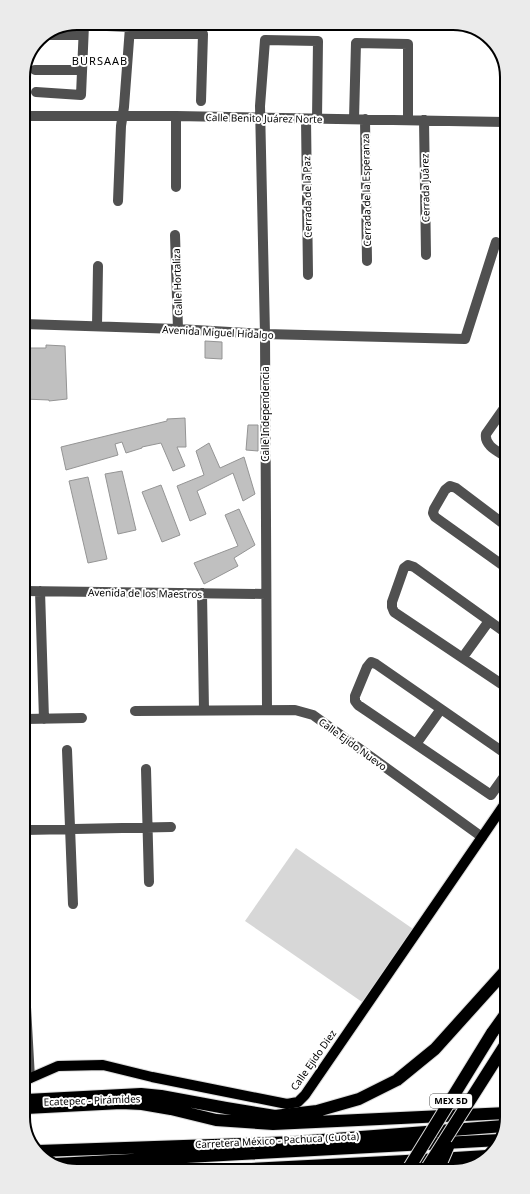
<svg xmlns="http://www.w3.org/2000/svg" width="530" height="1194" viewBox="0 0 530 1194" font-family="'Noto Sans',sans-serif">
  <rect width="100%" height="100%" fill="#fff"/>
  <path fill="#d7d7d7" d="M296,848L416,931L365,1004L245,921Z"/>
  <path fill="#c0c0c0" stroke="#949494" d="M205,341L222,342V359L205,358Z
    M46,345L65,346L67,399L49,401V400L24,399V348H46Z
    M185,418L186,447H177L185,466L173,471L161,443L142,447V448L126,453L122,442L115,444L118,455L66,470L61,447L167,421V419Z
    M248,425H258V451L246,450Z
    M209,443L220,468L244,457L255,494L243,501L233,473L197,491L206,514L190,521L177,486L204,475L196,451Z
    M122,471L136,530L118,534L105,474Z
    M88,477L107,559L88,563L69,481Z
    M161,485L180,535L162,542L142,492Z
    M239,509L255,545L234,558L238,566L204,584L194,563L238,546L225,515Z"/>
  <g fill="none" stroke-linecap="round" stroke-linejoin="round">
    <g stroke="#dbdbdb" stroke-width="12">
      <path id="major" d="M26,1080L58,1066L103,1065L152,1077L287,1104L298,1102L305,1095L506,802"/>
    </g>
    <g stroke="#dbdbdb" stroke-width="14">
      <path id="highway" d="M492,1033L507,1012
        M26,1100L141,1094L161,1096L226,1108L275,1116L317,1111L359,1099L397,1080L435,1049L507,969
        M26,1108L121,1103L142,1104L171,1109L216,1120L273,1124L507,1113
        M38,1151L296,1142L504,1126
        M56,1164L500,1140
        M232,1170L406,1161L487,1156"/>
    </g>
    <path stroke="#505050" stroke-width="10" d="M130,34H203L201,101
      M47,35H83
      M35,70H82
      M36,92L81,95L84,25L130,27L124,107L121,126L118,201
      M23,116H176L504,122
      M176,116V187
      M306,119L308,275
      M354,119L356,43L408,44V120
      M365,119L367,261
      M424,120L426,255
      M175,235L178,329
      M24,324L178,329L265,334L465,339L496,242
      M97,326L98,266
      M505,407L486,434C484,445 497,451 505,456
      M505,525L456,488L450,486L445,490L434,509L433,513L435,517L505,567
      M24,591L266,594
      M40,591L44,719
      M202,593L204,710
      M506,633L414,567L408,565L404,568L392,602V607L394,612L506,687
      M463,657L489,621
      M267,710L265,334L260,106L265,40L318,41L317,119
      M135,711L295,710L313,715L482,837
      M25,719L82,718
      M416,744L441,709
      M67,750L73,904
      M506,754L376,664L371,662L367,667L355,696V701L358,705L491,795L506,774
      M146,769L149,882
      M25,830L171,827
      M26,1007L30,1078"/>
    <use href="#major" stroke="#000" stroke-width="10"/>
    <use href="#highway" stroke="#000" stroke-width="12"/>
    <g stroke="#dbdbdb" stroke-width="14" stroke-linecap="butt">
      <path id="highway-bridge" d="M409,1168L492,1033
        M427,1168L507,1042
        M439,1168L448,1147"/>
    </g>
    <use href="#highway-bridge" stroke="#000" stroke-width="12"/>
  </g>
  <g text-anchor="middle" stroke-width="4" stroke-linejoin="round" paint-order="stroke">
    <rect fill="#fff" stroke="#4c4c4c" stroke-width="1" x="430" y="1094" width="42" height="14" rx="3"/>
    <g font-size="9" font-weight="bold" fill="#000">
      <text x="451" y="1104">MEX 5D</text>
    </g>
    <g font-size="10" fill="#000" stroke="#fff">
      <text transform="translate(264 118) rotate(1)" y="4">Calle Benito Juárez Norte</text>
      <text transform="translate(425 188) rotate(-91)" y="4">Cerrada Juárez</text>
      <text transform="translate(366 190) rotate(-91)" y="4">Cerrada de la Esperanza</text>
      <text transform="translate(307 197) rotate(-91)" y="4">Cerrada de la Paz</text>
      <text transform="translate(177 282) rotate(-92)" y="4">Calle Hortaliza</text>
      <text transform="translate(218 332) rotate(3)" y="4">Avenida Miguel Hidalgo</text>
      <text transform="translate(265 414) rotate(-90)" y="4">Calle Independencia</text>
      <text transform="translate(145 593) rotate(1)" y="4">Avenida de los Maestros</text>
      <text transform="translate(353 744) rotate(36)" y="4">Calle Ejido Nuevo</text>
      <text transform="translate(313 1060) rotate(-55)" y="4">Calle Ejido Diez</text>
      <text transform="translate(92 1100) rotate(-2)" y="4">Ecatepec - Pirámides</text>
      <text transform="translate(277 1140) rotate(-3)" y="4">Carretera México - Pachuca (Cuota)</text>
    </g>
    <g font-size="11" letter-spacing="1" fill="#000" stroke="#fff">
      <text x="100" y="65">BURSAAB</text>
    </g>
  </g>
  <path d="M0 0H530V1194H0ZM77 30H453A47 47 0 0 1 500 77V1117A47 47 0 0 1 453 1164H77A47 47 0 0 1 30 1117V77A47 47 0 0 1 77 30Z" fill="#ebebeb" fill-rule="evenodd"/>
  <path fill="none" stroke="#000" stroke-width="2" d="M77 30H453A47 47 0 0 1 500 77V1117A47 47 0 0 1 453 1164H77A47 47 0 0 1 30 1117V77A47 47 0 0 1 77 30Z"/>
</svg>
